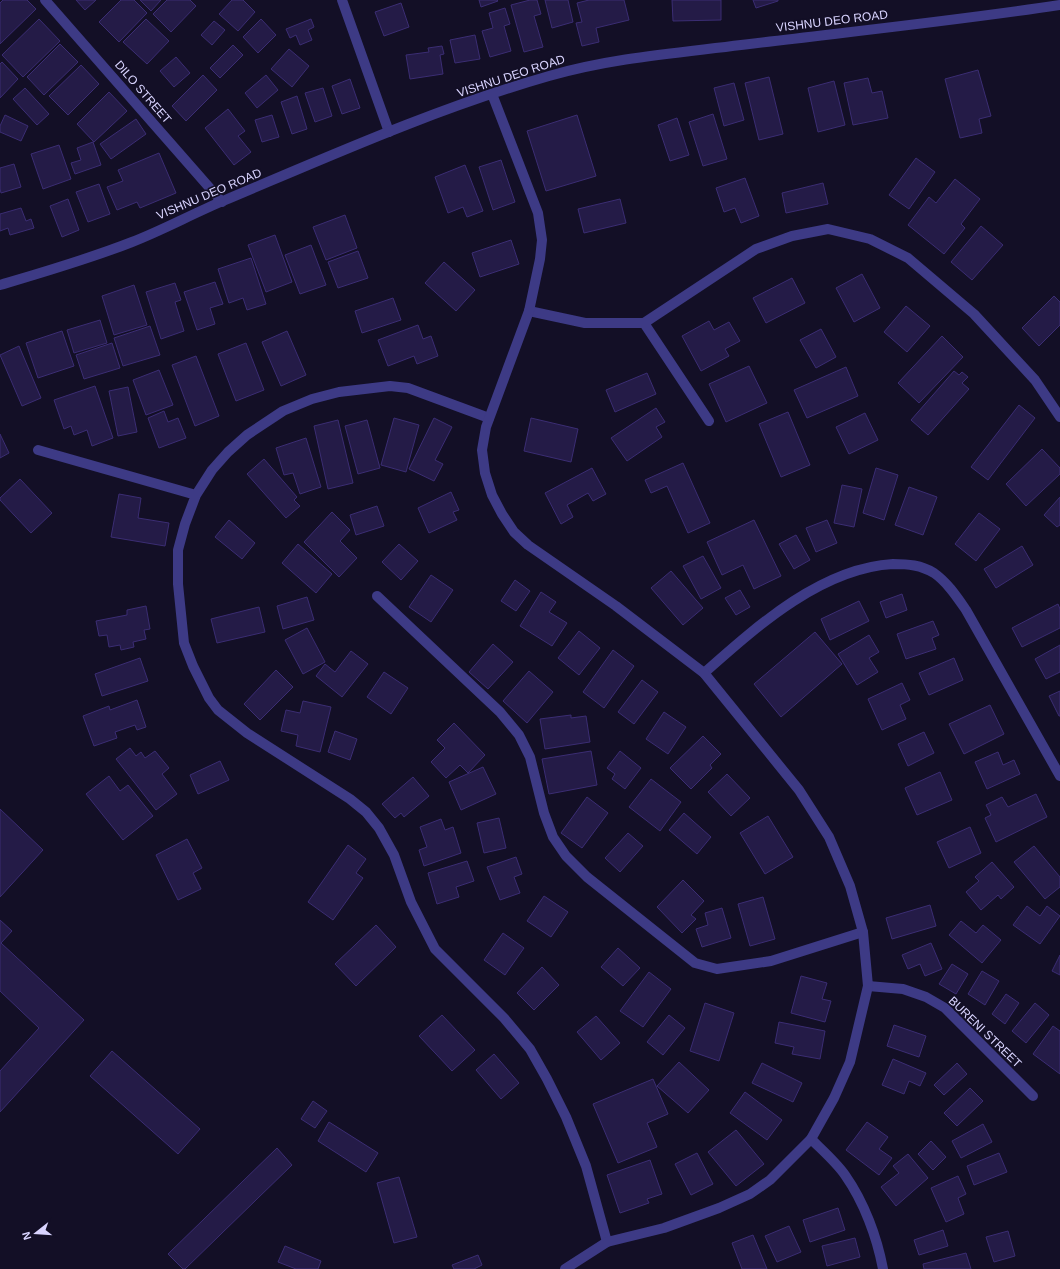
<svg xmlns="http://www.w3.org/2000/svg" width="1060" height="1269" viewBox="0 0 1060 1269" font-family="Arial,sans-serif">
  <rect width="100%" height="100%" fill="#130f26"/>
  <path fill="#241b47" stroke="#3b2d73" d="M3,0H27L36,9L0,44V3Z
    M76,0H96L85,10Z
    M121,0H134L147,13L119,42L99,22Z
    M140,0H161L151,11Z
    M167,0H190L196,6L171,32L153,14Z
    M232,0H243L255,12L238,31L219,14Z
    M479,0H497L498,1L481,7Z
    M530,0H537L541,14L534,16L543,47L524,52L511,5Z
    M545,0H568L573,22L552,28Z
    M589,0H624L629,20L596,28L599,42L582,46L576,23L582,22L577,3Z
    M672,0H721V20L673,21Z
    M753,0H778V1L756,8Z
    M401,3L409,27L384,36L375,12Z
    M505,8L510,24L504,26L511,51L490,57L482,31L493,28L489,13Z
    M39,19L60,41L23,77L2,55Z
    M146,19L169,41L147,64L123,42Z
    M261,19L276,35L258,53L243,37Z
    M311,19L314,27L308,30L312,40L300,45L296,35L290,38L286,29Z
    M214,21L225,30L212,45L201,35Z
    M475,35L480,59L455,63L450,40Z
    M60,44L78,62L44,95L27,77Z
    M233,45L243,55L220,78L210,68Z
    M442,46L444,54L440,55L443,74L410,79L406,55L429,52L428,48Z
    M289,49L309,66L292,87L271,69Z
    M176,57L190,73L174,87L160,71Z
    M2,62L18,79L0,98V64Z
    M81,65L99,84L68,115L49,96Z
    M978,70L991,116L979,119L982,133L960,138L945,79Z
    M203,75L217,90L186,121L172,106Z
    M266,75L278,90L257,108L245,93Z
    M769,77L783,134L759,140L745,83Z
    M868,78L872,93L882,91L888,118L853,125L844,83Z
    M350,79L360,108L342,114L332,86Z
    M834,81L845,125L818,132L808,88Z
    M734,83L744,120L724,126L714,88Z
    M25,88L49,114L37,125L13,99Z
    M323,88L332,116L315,122L305,93Z
    M109,92L127,111L94,142L77,124Z
    M297,96L307,129L292,134L281,102Z
    M228,109L245,131L238,136L251,152L234,165L205,128Z
    M713,114L727,159L703,166L689,122Z
    M5,115L28,126L21,141L0,132V126Z
    M272,115L279,137L262,142L255,120Z
    M577,115L596,176L546,191L527,131Z
    M677,118L689,155L670,161L658,125Z
    M136,119L146,134L111,159L100,144Z
    M93,142L101,165L75,174L71,163L81,160L77,148Z
    M59,145L71,179L43,189L31,154Z
    M159,153L176,193L140,208L137,202L117,210L107,187L123,181L118,170Z
    M916,158L935,172L909,209L889,195Z
    M501,160L515,202L493,210L479,167Z
    M14,164L21,187L1,193L0,189V168Z
    M465,165L483,211L467,217L463,207L448,213L435,177Z
    M745,178L759,216L741,223L735,208L724,212L716,188Z
    M955,179L980,199L961,224L965,228L944,254L908,225L929,197L936,203Z
    M823,183L828,204L786,213L782,193Z
    M99,184L110,214L88,222L76,192Z
    M68,199L79,230L62,237L50,206Z
    M620,199L626,223L584,233L578,209Z
    M21,208L26,221L31,219L34,228L10,235L8,228L0,231V214Z
    M345,215L357,248L326,260L313,227Z
    M981,226L1003,245L972,280L951,262Z
    M275,235L292,282L266,292L248,245Z
    M511,240L519,264L480,277L472,253Z
    M311,245L326,285L300,294L285,255Z
    M358,251L368,278L338,288L328,262Z
    M251,258L266,304L247,310L243,298L229,303L218,269Z
    M444,262L475,290L456,311L425,283Z
    M862,274L880,308L854,322L836,288Z
    M792,278L805,303L766,323L753,298Z
    M215,282L223,304L210,308L215,324L197,330L184,292Z
    M175,283L181,300L175,302L184,331L161,339L146,292Z
    M134,285L147,325L114,335L102,296Z
    M1054,296L1060,302V325L1039,346L1022,328Z
    M393,298L401,320L362,333L355,311Z
    M906,306L930,326L907,352L884,332Z
    M100,320L107,343L74,353L67,330Z
    M709,321L714,330L729,322L740,341L725,349L729,356L701,371L682,336Z
    M418,325L423,339L431,336L438,356L417,364L414,356L388,366L378,340Z
    M150,326L160,355L123,366L114,338Z
    M821,329L836,357L816,368L800,340Z
    M62,331L74,366L38,378L26,343Z
    M287,331L306,375L281,386L262,342Z
    M942,336L963,357L919,403L898,383Z
    M112,343L120,368L84,379L76,355Z
    M246,343L264,390L236,401L218,354Z
    M19,346L41,398L22,406L0,355Z
    M196,356L219,416L195,426L172,365Z
    M749,366L767,403L726,422L709,384Z
    M846,367L858,396L807,418L794,390Z
    M159,370L173,405L146,415L133,380Z
    M954,371L959,375L962,372L968,377L962,383L969,389L928,435L911,420Z
    M647,373L656,394L615,412L606,390Z
    M95,386L113,438L92,446L87,430L74,435L71,426L64,429L54,400Z
    M128,387L137,432L118,436L109,391Z
    M1019,405L1035,418L988,480L971,467Z
    M656,408L665,422L656,427L662,437L627,461L611,438Z
    M164,411L168,422L178,418L186,438L159,448L148,418Z
    M788,412L810,465L781,477L759,424Z
    M865,413L878,440L849,454L836,427Z
    M394,418L419,425L406,472L381,465Z
    M434,418L452,427L435,460L443,464L434,481L409,469Z
    M531,418L578,429L571,462L524,451Z
    M338,420L353,483L328,489L314,426Z
    M367,420L380,468L358,474L345,426Z
    M0,434L9,453L0,458Z
    M306,438L321,487L300,494L293,473L284,475L276,448Z
    M1042,449L1060,468V474L1026,506L1006,484Z
    M264,459L297,497L294,500L300,506L286,518L247,474Z
    M683,463L710,523L688,533L667,486L651,493L645,480Z
    M592,468L606,494L593,501L588,493L567,505L573,517L561,524L545,493Z
    M876,468L898,475L884,520L863,513Z
    M20,479L52,513L31,533L0,500V498Z
    M842,485L862,489L854,527L834,523Z
    M909,487L937,497L923,535L895,525Z
    M451,492L459,510L453,512L457,520L429,533L418,508Z
    M119,494L141,498L138,518L169,523L165,546L111,537Z
    M1060,497V525L1057,527L1044,515Z
    M377,506L384,526L356,535L350,515Z
    M332,512L350,530L340,541L357,558L339,577L304,542Z
    M979,513L1000,529L976,561L955,544Z
    M229,520L255,543L242,559L215,537Z
    M754,520L781,576L754,589L743,565L722,575L707,542Z
    M827,520L837,543L816,552L806,528Z
    M796,535L810,560L794,569L779,544Z
    M298,544L332,574L316,593L282,563Z
    M399,544L418,561L401,580L382,562Z
    M1022,546L1033,565L996,588L984,569Z
    M703,556L721,588L701,599L683,566Z
    M671,571L703,608L683,625L651,588Z
    M431,575L453,590L431,622L409,607Z
    M515,580L530,591L516,611L501,601Z
    M740,590L750,607L736,615L725,598Z
    M541,592L556,602L549,612L567,623L552,646L520,626Z
    M902,594L907,610L886,618L880,602Z
    M307,597L314,620L283,629L277,606Z
    M859,601L869,621L830,640L821,619Z
    M1058,604L1060,609V628L1022,647L1012,628Z
    M146,606L150,629L144,630L146,639L133,642L134,647L121,650L120,645L109,647L107,635L99,636L96,621L127,615V610Z
    M259,607L265,632L217,643L211,619Z
    M933,621L939,635L932,638L936,649L906,659L897,634Z
    M307,628L325,662L303,674L285,640Z
    M579,631L600,648L579,675L558,658Z
    M815,632L842,664L781,717L754,684Z
    M869,635L879,652L869,658L878,672L857,685L838,654Z
    M493,644L513,662L488,689L469,672Z
    M1060,645V672L1046,679L1035,659Z
    M613,650L634,666L604,708L583,692Z
    M351,651L368,664L342,697L316,676L325,664L335,672Z
    M140,658L148,681L102,696L95,674Z
    M954,658L963,680L929,695L919,673Z
    M276,670L293,687L260,720L244,704Z
    M529,671L553,692L527,723L503,701Z
    M384,672L408,688L391,714L367,697Z
    M642,680L658,692L634,724L618,712Z
    M902,683L910,700L900,705L906,719L882,730L868,699Z
    M1060,691V716H1059L1049,696Z
    M137,700L146,727L137,730L135,725L115,732L117,738L94,746L83,716L109,706L110,710Z
    M303,701L331,707L320,752L296,746L298,735L281,731L286,710L300,713Z
    M990,705L1004,734L964,754L949,724Z
    M664,712L686,727L668,754L646,739Z
    M571,715V718L586,716L590,742L545,749L540,719Z
    M454,723L485,755L468,773L460,765L446,778L431,762L445,748L437,740Z
    M335,731L357,739L350,760L328,752Z
    M924,732L934,753L908,766L898,744Z
    M703,736L721,754L710,765L712,768L691,789L670,768Z
    M130,748L136,756L141,752L145,758L155,751L169,768L162,774L177,794L156,810L116,759Z
    M591,751L597,785L549,794L542,759Z
    M620,751L641,768L625,789L612,779L615,774L607,768Z
    M998,752L1003,765L1014,760L1020,774L987,789L975,762Z
    M220,761L229,780L198,794L190,775Z
    M483,767L496,794L461,810L449,782Z
    M940,772L952,800L917,815L905,788Z
    M727,774L750,798L731,816L708,792Z
    M109,776L120,791L128,785L153,816L123,840L86,794Z
    M413,777L429,796L404,817L401,813L395,818L382,804Z
    M651,779L681,802L660,831L629,807Z
    M1036,794L1047,817L996,842L985,818L991,815L986,805L1002,797L1008,807Z
    M587,797L608,813L582,848L561,833Z
    M0,809L43,850L0,897Z
    M684,813L711,837L697,854L669,830Z
    M768,816L793,857L765,874L740,833Z
    M499,818L506,848L484,853L477,823Z
    M441,819L445,830L453,827L461,853L424,866L419,850L427,847L420,827Z
    M970,827L981,853L949,868L937,842Z
    M628,833L643,846L620,872L605,858Z
    M187,839L202,868L193,873L201,889L178,900L156,855Z
    M348,845L366,859L356,873L363,878L333,920L308,902Z
    M1034,846L1060,877V887L1045,899L1014,862Z
    M516,857L522,874L514,877L520,893L500,900L487,867Z
    M467,861L474,881L456,887L459,897L437,904L428,873Z
    M992,862L1014,887L1001,899L998,895L981,910L966,892L979,881L975,877Z
    M683,880L704,901L691,915L696,919L682,933L657,907Z
    M544,896L568,912L551,937L527,921Z
    M763,897L775,939L750,946L738,904Z
    M930,905L936,926L892,939L886,918Z
    M1027,906L1040,916L1047,906L1060,916L1040,944L1013,925Z
    M722,908L731,938L702,947L696,929L708,925L705,913Z
    M0,920L12,931L1,943L84,1020L0,1112V1071L39,1028L0,991Z
    M961,921L976,933L983,925L1001,940L982,963L949,935Z
    M376,925L396,947L356,986L335,964Z
    M503,933L524,948L505,975L484,960Z
    M931,943L942,969L925,976L920,964L908,969L902,955Z
    M618,948L640,968L623,986L601,967Z
    M1060,955V975L1052,971Z
    M952,964L968,974L956,994L939,984Z
    M542,967L559,985L534,1010L517,993Z
    M982,971L999,981L985,1005L968,994Z
    M649,972L671,989L643,1027L620,1011Z
    M801,976L827,983L822,999L831,1001L825,1022L791,1013Z
    M1006,994L1019,1003L1005,1024L992,1014Z
    M705,1003L734,1013L719,1061L690,1051Z
    M1035,1003L1049,1015L1026,1043L1012,1031Z
    M442,1015L475,1050L452,1071L419,1036Z
    M669,1015L685,1028L663,1055L647,1042Z
    M596,1016L620,1043L601,1060L577,1032Z
    M779,1022L825,1031L820,1059L792,1054L794,1047L775,1043Z
    M894,1025L926,1036L919,1057L887,1046Z
    M1053,1026L1060,1031V1074L1033,1054Z
    M112,1051L200,1129L178,1154L90,1076Z
    M494,1054L519,1083L501,1099L476,1070Z
    M893,1059L926,1073L920,1086L909,1081L904,1094L882,1085Z
    M679,1062L709,1090L688,1113L657,1086Z
    M762,1063L802,1083L793,1102L752,1083Z
    M957,1063L967,1074L944,1095L934,1085Z
    M653,1079L668,1114L647,1123L657,1147L618,1163L593,1104Z
    M970,1088L983,1101L957,1126L944,1113Z
    M745,1092L782,1120L767,1140L730,1113Z
    M313,1101L327,1111L315,1128L301,1119Z
    M329,1122L378,1153L366,1172L318,1141Z
    M867,1122L888,1137L879,1149L892,1158L879,1175L846,1150Z
    M983,1124L992,1142L961,1158L952,1141Z
    M736,1130L764,1164L736,1186L708,1152Z
    M931,1141L946,1157L933,1170L918,1154Z
    M277,1148L292,1165L185,1269H183L168,1254Z
    M697,1153L713,1184L691,1195L675,1164Z
    M999,1153L1007,1172L974,1185L967,1166Z
    M908,1154L928,1178L896,1206L881,1187L899,1173L893,1166Z
    M650,1160L662,1194L647,1199L649,1203L620,1213L607,1175Z
    M958,1176L966,1194L958,1198L964,1214L946,1222L931,1188Z
    M399,1177L417,1237L394,1243L377,1183Z
    M838,1208L845,1230L810,1242L803,1220Z
    M789,1226L801,1252L777,1262L765,1236Z
    M943,1230L948,1246L919,1255L914,1240Z
    M1008,1231L1015,1256L994,1262L986,1237Z
    M753,1235L767,1269H742L732,1243Z
    M855,1238L860,1257L827,1266L822,1246Z
    M285,1246L321,1261L318,1269H296L278,1262Z
    M966,1253L971,1269H924L923,1264Z
    M478,1255L482,1265L474,1269H454L452,1265Z"/>
  <g fill="none" stroke-linecap="round" stroke-linejoin="round">
    <path stroke="#3d3a85" stroke-width="10" d="M45,0L222,202
      M342,0L389,132
      M529,311L585,323H644L756,249L792,236L828,229L870,239L908,258L974,314L1035,380L1060,417
      M644,323L709,421
      M489,418L408,388L390,386L339,392L312,399L283,411L247,435L228,452L212,470L196,495L185,524L178,550V584L184,643L193,666L209,698L218,710L247,733L350,799L366,812L379,828L394,855L411,902L435,949L504,1018L530,1049L547,1079L566,1117L586,1166L607,1242
      M38,450L196,495
      M377,596L500,712L519,735L530,757L544,813L553,837L566,856L587,877L695,963L717,969L771,961L863,932
      M704,673C756,627 821,568 893,564C908,564 921,565 934,573C947,582 957,597 966,610L1060,776
      M868,986L903,989L926,997L945,1008L1033,1096
      M811,1139C822,1150 836,1162 845,1175C864,1202 877,1237 883,1269"/>
    <path stroke="#3d3a85" stroke-width="10" d="M492,94L538,213L542,240L540,259L529,311L486,427L482,450L485,473L492,495L502,514L514,532L528,545L616,606L704,673L799,790L829,837L850,886L863,932L868,986L850,1062L834,1098L811,1139L770,1180L750,1194L719,1208L664,1228L607,1242L565,1269
      M0,285C44,272 89,259 132,242C163,230 192,214 223,201C330,156 437,108 549,76C611,58 677,53 741,45C847,32 954,21 1060,5"/>
  </g>
  <g text-anchor="middle" stroke-width="3.5" stroke-linejoin="round" paint-order="stroke">
    <g font-size="12" fill="#d9d4ff" stroke="#130f26">
      <text transform="translate(832 21) rotate(-7)" y="4">VISHNU DEO ROAD</text>
      <text transform="translate(511 76) rotate(-18)" y="4">VISHNU DEO ROAD</text>
      <text transform="translate(143 92) rotate(49)" y="4">DILO STREET</text>
      <text transform="translate(209 194) rotate(-23)" y="4">VISHNU DEO ROAD</text>
      <text transform="translate(985 1032) rotate(44)" y="4">BURENI STREET</text>
    </g>
  </g>
  <g transform="translate(36 1233) rotate(253)" stroke="#130f26" stroke-width="3" paint-order="stroke">
  <path d="M0-3L7 15L0 10L-7 15Z" fill="#d9d4ff"/>
  <text y="-6" font-size="11" font-weight="bold" text-anchor="middle" fill="#d9d4ff">N</text>
  </g>
</svg>
